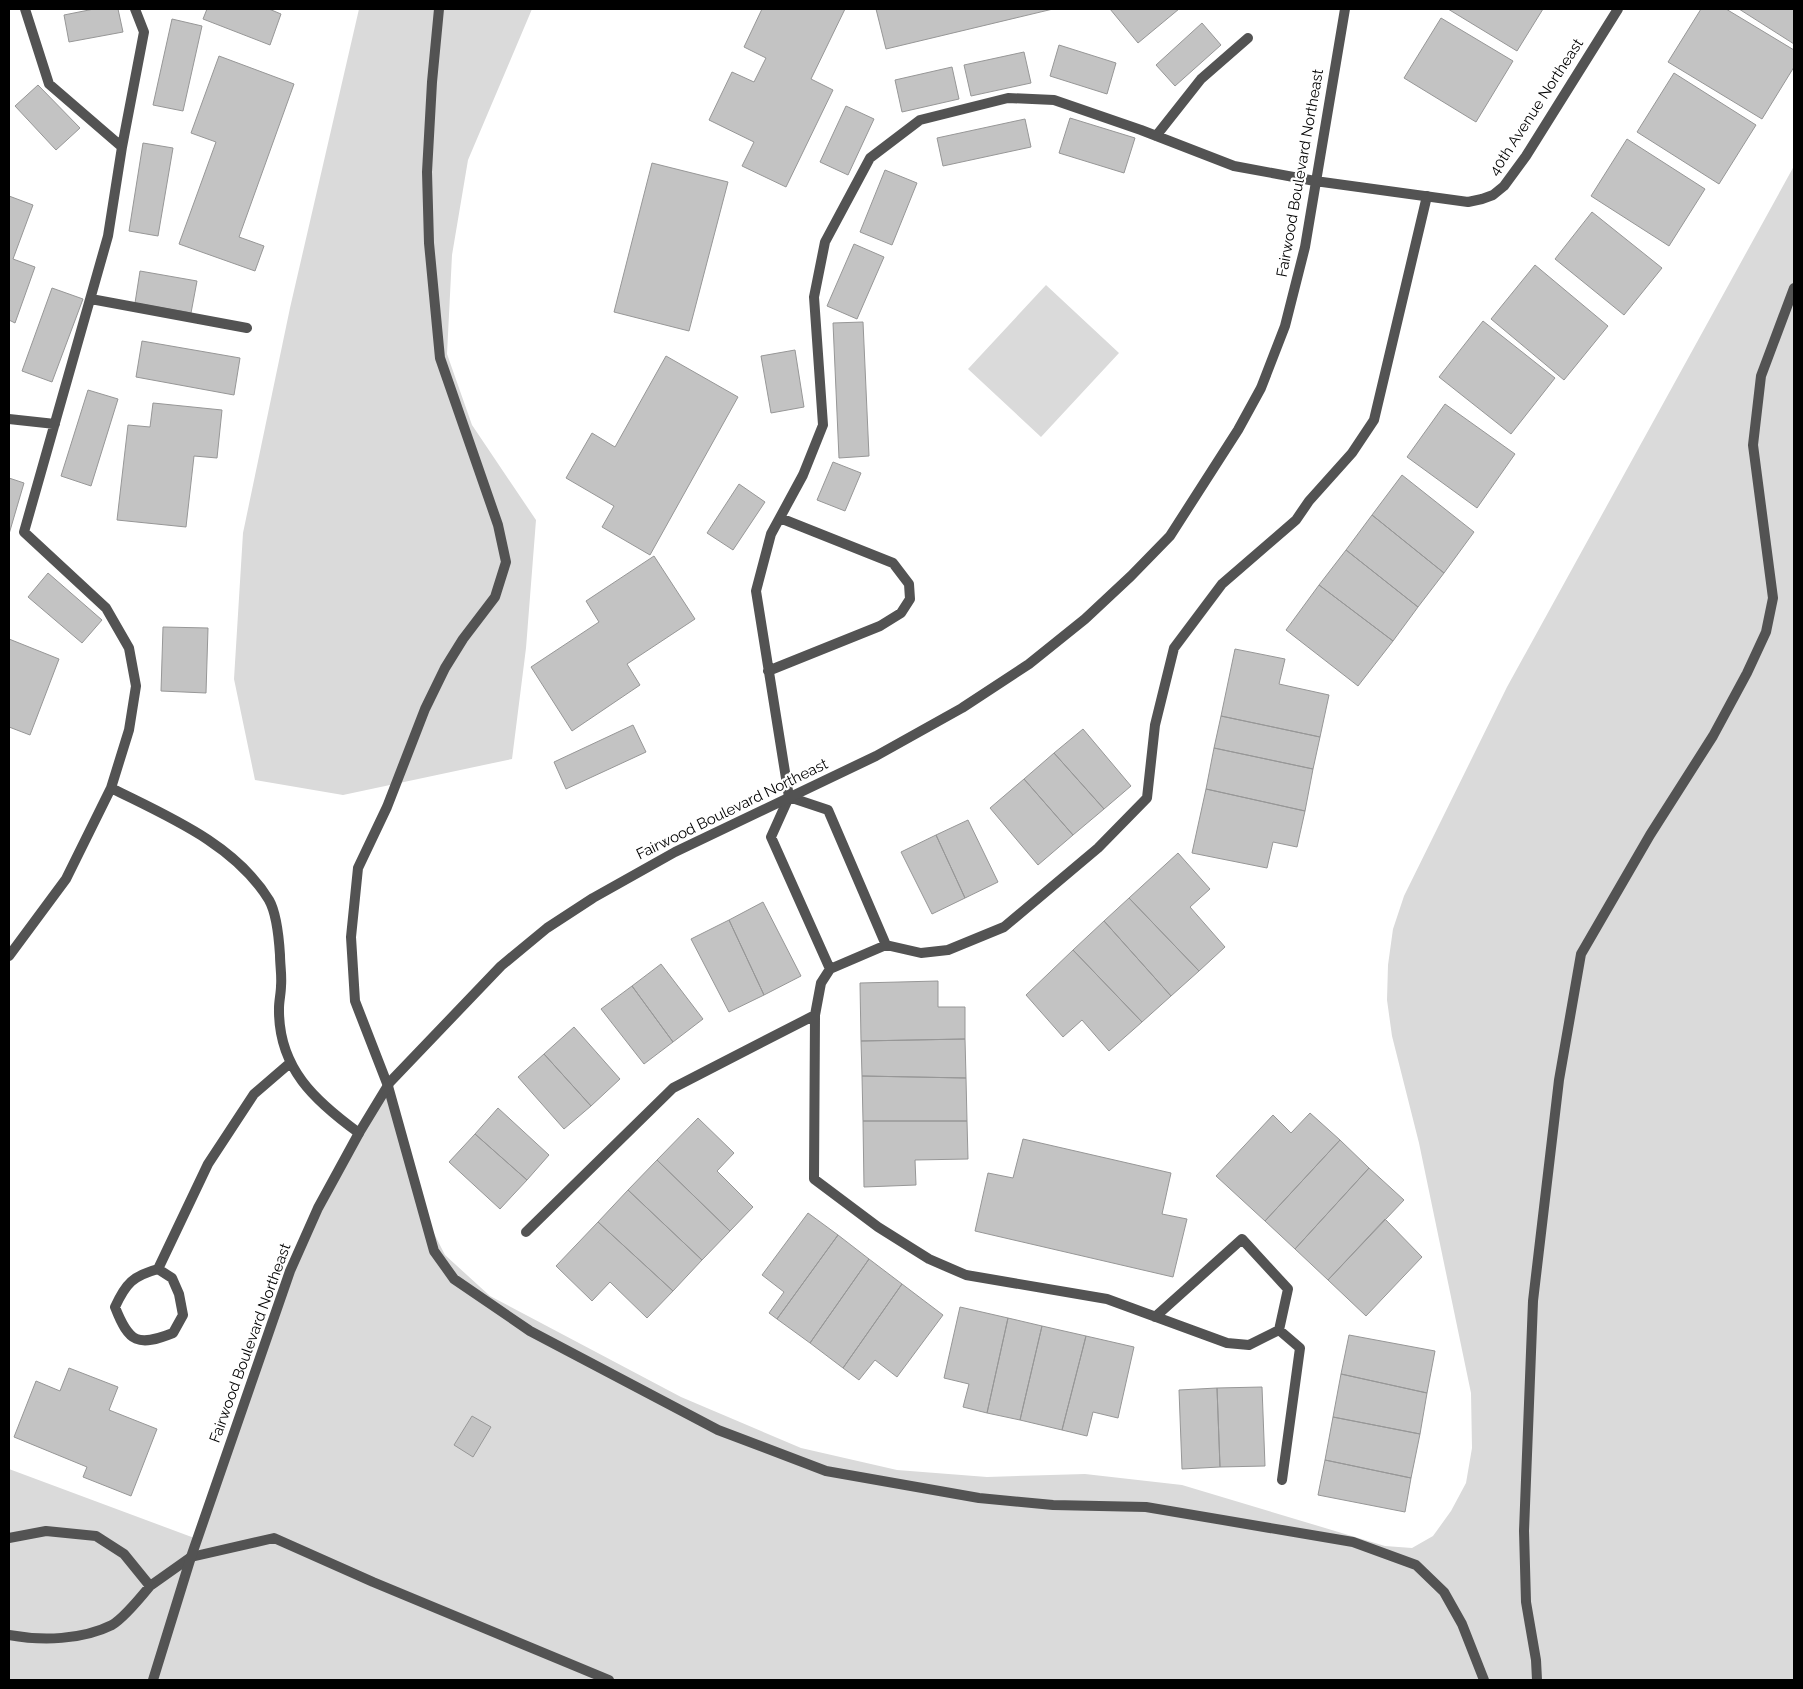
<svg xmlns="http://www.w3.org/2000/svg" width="1803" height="1689" viewBox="0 0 1803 1689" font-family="Raleway,sans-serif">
  <rect width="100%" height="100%" fill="#fff"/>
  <path fill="#dadada" d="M359,9H532L468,160L452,255L447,354L472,425L536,520L526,648L512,759L343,795L255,780L234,679L243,533L290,308Z
    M1794,166V1680H9V1469L197,1539L290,1271L390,1082L418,1202L445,1255L490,1296L681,1397L801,1448L897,1470L987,1477L1085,1474L1182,1485L1385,1546L1412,1548L1433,1536L1451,1511L1466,1483L1472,1448L1471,1393L1419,1143L1392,1036L1387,1000L1388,965L1393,929L1404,896L1507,687Z
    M1046,285L1119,353L1041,437L968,369Z"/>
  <path fill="#c3c3c3" stroke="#979797" d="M94,9H118L123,32L69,42L64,15Z
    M207,9H269L281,14L270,45L203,19Z
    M762,9H845L811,79L833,90L786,187L742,166L754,142L709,120L732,72L754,82L766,58L744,47Z
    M876,9H1053L886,49Z
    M1110,9H1179L1138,43Z
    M1448,9H1543L1517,51Z
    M1701,9H1726L1794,50V67L1762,119L1668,62Z
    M1739,9H1794V44Z
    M1441,18L1513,61L1476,122L1404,78Z
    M172,19L202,26L183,111L153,105Z
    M1202,23L1221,45L1175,86L1156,65Z
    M1059,45L1116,63L1107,94L1050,76Z
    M1024,52L1031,83L971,96L964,65Z
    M219,56L294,84L239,237L264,246L255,271L179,244L216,142L191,133Z
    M952,67L959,99L902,112L895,80Z
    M1674,73L1756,125L1719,184L1637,132Z
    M38,85L80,128L56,150L15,106Z
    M846,106L874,119L848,175L820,162Z
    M1070,118L1135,138L1124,173L1059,153Z
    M1025,119L1031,147L943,166L937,138Z
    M1627,139L1705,189L1669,246L1591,196Z
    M143,143L173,148L158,236L129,231Z
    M652,163L728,182L689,331L614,312Z
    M885,170L917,183L892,245L860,232Z
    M9,196L33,205L13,259L35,267L15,323L9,320Z
    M1592,212L1662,268L1624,315L1555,259Z
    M854,244L884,257L857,319L827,306Z
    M1535,265L1608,326L1564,380L1491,319Z
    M140,271L197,281L191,313L135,303Z
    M52,288L83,299L52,382L22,371Z
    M1483,321L1555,378L1511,434L1439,377Z
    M863,322L869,456L839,458L833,323Z
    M142,341L240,358L234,395L136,377Z
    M795,350L804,407L771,413L761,356Z
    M666,356L738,397L650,555L602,527L614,506L566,478L592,433L615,447Z
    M88,390L118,399L91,486L61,476Z
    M153,403L222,410L217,458L194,456L186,527L117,520L128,425L150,427Z
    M1445,404L1515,454L1477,508L1407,457Z
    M833,462L861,473L845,511L817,500Z
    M1402,475L1474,532L1444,573L1372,515Z
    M9,478L24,483L9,534Z
    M739,484L765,502L733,550L707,533Z
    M1372,515L1444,573L1418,607L1346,550Z
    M1346,550L1418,607L1393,641L1319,585Z
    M654,556L695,619L627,664L640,685L572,731L531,667L599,622L586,601Z
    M48,573L102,620L82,643L28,597Z
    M1319,585L1393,641L1358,686L1286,630Z
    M163,627L208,628L206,693L161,691Z
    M9,639L59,659L30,735L9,727Z
    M1235,649L1285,659L1279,684L1329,695L1320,737L1221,716Z
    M1221,716L1320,737L1313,769L1214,748Z
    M633,725L646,752L566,789L554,762Z
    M1083,729L1131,786L1104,809L1054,753Z
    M1214,748L1313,769L1305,811L1206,789Z
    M1054,753L1104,809L1073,835L1024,779Z
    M1024,779L1073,835L1038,865L990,808Z
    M1206,789L1305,811L1297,847L1273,842L1267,868L1192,853Z
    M968,820L998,882L965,898L936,835Z
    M936,835L965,898L932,914L901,852Z
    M1178,853L1210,889L1190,907L1225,947L1199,971L1129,898Z
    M1129,898L1199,971L1171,996L1104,921Z
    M763,902L801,976L764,995L729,920Z
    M729,920L764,995L729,1012L691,939Z
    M1104,921L1171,996L1142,1022L1073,950Z
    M1073,950L1142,1022L1109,1051L1082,1020L1063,1037L1026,995Z
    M661,964L703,1019L673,1042L632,986Z
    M938,981V1007H965V1039L861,1041L860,983Z
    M632,986L673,1042L644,1064L601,1009Z
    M574,1027L620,1079L591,1106L544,1054Z
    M965,1039L966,1078L862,1076L861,1041Z
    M544,1054L591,1106L564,1129L518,1077Z
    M862,1076L966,1078L967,1121H863Z
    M498,1108L549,1155L527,1180L475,1134Z
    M1310,1113L1340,1140L1265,1221L1216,1176L1273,1115L1291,1133Z
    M698,1118L734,1153L717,1171L753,1207L730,1231L657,1160Z
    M863,1121H967L968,1159L915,1160L916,1185L864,1187Z
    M475,1134L527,1180L500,1209L449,1162Z
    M1023,1139L1171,1173L1162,1214L1187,1219L1173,1277L975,1231L988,1173L1013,1178Z
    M1340,1140L1369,1168L1295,1249L1265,1221Z
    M657,1160L730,1231L702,1260L628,1190Z
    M1369,1168L1404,1200L1328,1280L1295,1249Z
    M628,1190L702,1260L673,1291L598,1222Z
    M808,1213L838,1235L777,1319L769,1313L784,1292L762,1275Z
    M1385,1219L1422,1257L1366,1316L1328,1280Z
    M598,1222L673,1291L647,1318L610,1282L592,1301L556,1266Z
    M838,1235L869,1259L810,1343L777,1319Z
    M869,1259L902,1284L843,1368L810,1343Z
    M902,1284L943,1315L897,1377L875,1360L859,1380L843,1368Z
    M960,1307L1008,1318L987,1413L963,1407L969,1384L944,1378Z
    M1008,1318L1042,1326L1020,1420L987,1413Z
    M1042,1326L1086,1336L1062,1430L1020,1420Z
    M1349,1335L1435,1351L1427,1393L1341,1374Z
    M1086,1336L1134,1347L1118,1418L1093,1412L1087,1436L1062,1430Z
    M69,1368L118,1387L109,1410L157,1429L131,1496L83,1477L87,1467L14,1437L36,1381L60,1391Z
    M1341,1374L1427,1393L1420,1434L1333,1417Z
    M1262,1387L1265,1466L1220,1467L1217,1388Z
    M1217,1388L1220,1467L1182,1469L1179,1390Z
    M472,1416L491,1427L473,1457L454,1445Z
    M1333,1417L1420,1434L1411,1478L1325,1460Z
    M1325,1460L1411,1478L1405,1512L1318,1495Z"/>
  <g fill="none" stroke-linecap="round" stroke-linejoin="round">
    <path stroke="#535353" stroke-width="10" d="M25,9L49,84L122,147
      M439,9L432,82L427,172L429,243L440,358L498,525L506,562L495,597L463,639L445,668L425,709L387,807L358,868L351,937L355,1001L388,1086L434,1251L454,1279L530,1331L718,1430L826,1471L979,1498L1053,1505L1146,1507L1353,1542L1416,1565L1444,1592L1462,1624L1484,1680
      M1156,136L1201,79L1248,38
      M91,299L247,328
      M9,419L55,424
      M768,671L880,626L901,613L910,599L909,584L893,563L780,518
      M111,788C167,816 235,844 269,900C277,914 279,939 280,955C280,965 282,976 281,986C281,993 279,1001 279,1008C278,1068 315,1101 359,1133
      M789,797L828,810L886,945
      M9,956L66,879L111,788L129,730L136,686L129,648L106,608L24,532L108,236L122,147L144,32L135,9
      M830,969L771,837L789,797L756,591L771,534L803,475L823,425L814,297L825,242L870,158L920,120L1008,98L1054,100L1141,130L1234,166L1315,181
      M526,1232L673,1088L815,1015
      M158,1269L172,1278L179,1294L183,1315L173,1333C138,1347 129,1343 115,1307C126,1283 133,1276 158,1269L208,1164L254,1094L290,1063
      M1155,1317L1242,1239L1288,1289L1279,1330
      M1282,1480L1300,1348L1279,1330L1249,1345L1227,1343L1107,1299L966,1275L929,1259L878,1227L814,1179L815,1015L821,983L830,969L886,945L921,953L948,950L1004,927L1098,848L1147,798L1155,725L1174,648L1222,584L1296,520L1309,501L1352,453L1374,420L1427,196
      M9,1538L46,1531L96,1536L124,1554L150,1586L191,1557L274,1538L373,1582L609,1680
      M9,1635C42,1641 82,1640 112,1625C124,1618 141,1597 150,1586
      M1537,1680L1536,1660L1526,1602L1524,1531L1533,1301L1559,1080L1581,954L1650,835L1713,736L1747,673L1766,632L1773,598L1753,445L1761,376L1794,288"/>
    <path stroke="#535353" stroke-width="10" d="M1315,181L1468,202L1482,199L1493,195L1504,186L1526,156L1618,9
      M153,1680L191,1557L290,1271L318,1208L359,1133L390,1082L501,966L547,928L593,898L675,852L876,756L962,708L1029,664L1085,619L1131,576L1170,536L1238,430L1261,388L1285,326L1305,247L1345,9"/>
  </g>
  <g text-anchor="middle" stroke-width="4.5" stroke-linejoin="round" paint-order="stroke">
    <g font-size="15" fill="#000" stroke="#fff">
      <text transform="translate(1536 107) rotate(-57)" y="5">40th Avenue Northeast</text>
      <text transform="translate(1300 173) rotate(-80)" y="5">Fairwood Boulevard Northeast</text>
      <text transform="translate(732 809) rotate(-26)" y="5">Fairwood Boulevard Northeast</text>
      <text transform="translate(250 1343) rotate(-70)" y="5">Fairwood Boulevard Northeast</text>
    </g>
  </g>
  <rect width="1803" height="1689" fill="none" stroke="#000000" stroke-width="20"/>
</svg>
